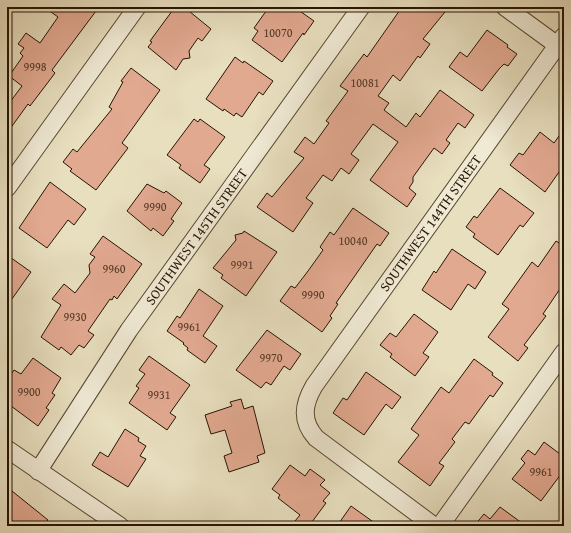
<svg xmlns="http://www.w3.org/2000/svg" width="571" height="533" viewBox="0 0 571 533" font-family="'Gentium Book Plus',serif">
  <rect width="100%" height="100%" fill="#e8dfbf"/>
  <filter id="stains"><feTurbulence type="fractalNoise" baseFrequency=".005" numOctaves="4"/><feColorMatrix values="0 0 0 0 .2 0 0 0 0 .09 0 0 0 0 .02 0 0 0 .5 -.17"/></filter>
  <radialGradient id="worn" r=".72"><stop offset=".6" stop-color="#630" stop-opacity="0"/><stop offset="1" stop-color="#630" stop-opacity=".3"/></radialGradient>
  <path fill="#e2a991" stroke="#261402" d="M44,7H99L52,70L55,73L49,81L30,106L28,104L7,133V106L22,86L9,76L23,56L20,53L24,48L18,44L26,33L40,43L58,17Z
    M175,7H184L211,29L202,41L198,38L189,51L190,58L183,59L176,70L148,47L152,42L150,41Z
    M269,7H294L314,21L304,35L303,33L282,62L252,40L258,31L254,28Z
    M402,7H449L423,39L430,44L420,58L418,56L400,81L393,75L378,96L389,103L384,110L406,127L416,113L420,117L440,90L474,115L465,128L458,123L446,140L450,143L442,154L434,148L413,177V182L409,188L416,194L407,207L370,180L398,142L373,124L351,154L359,160L349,174L341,168L332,181L323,175L306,198L313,203L293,232L257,207L267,193L272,197L304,158L294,152L305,137L314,144L329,123L326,121L348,91L340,86L364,54L367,57Z
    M487,30L508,45L507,47L517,54L508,66L504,64L499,69L482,91L449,67L460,52L467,57Z
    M235,57L243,63L244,61L273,81L263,95L259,92L242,117L236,113L234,116L224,109L223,111L206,99Z
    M131,68L160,90L122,143L128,148L96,190L70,171L72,169L63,162L73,149L77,152L112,109L109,107L123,82L121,81Z
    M194,119L198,122L200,119L225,137L204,165L210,169L200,183L179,168L181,165L167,155Z
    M564,129V165L545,192L510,165L519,153L523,155L540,132L554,143Z
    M50,182L86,209L74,225L68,220L47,248L19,228Z
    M147,184L164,193L166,191L182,203L171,219L174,221L163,236L153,228L151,231L127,211Z
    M500,188L534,213L523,227L520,225L498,255L473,237L475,234L466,227L474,216L477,218Z
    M353,208L389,233L380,246L377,244L336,303L338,304L330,316L332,318L322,332L280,301L291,286L295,288L308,271L323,250L320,247L330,232L334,235Z
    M244,231L277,252L246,296L221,278L223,275L213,268L236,240L235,235L243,233Z
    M103,236L142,264L117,299L114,296L112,300L110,299L88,331L94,335L84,348L79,345L71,355L61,347L59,350L41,337L61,305L52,299L64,284L75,293L90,273L89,265L95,257L90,254Z
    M556,241L564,246V283L543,314L546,316L524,345L528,348L518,361L488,337L509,309L502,304L532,262L538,267Z
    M452,249L486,272L475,289L468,284L451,310L422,290L434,271L436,273Z
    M7,255L31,272L7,306Z
    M199,289L223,306L203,336L217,346L205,363L187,350L188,348L183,344L184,343L167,331L177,316L180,318Z
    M414,314L438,332L423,353L429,357L415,376L390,357L392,354L380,345L390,333L396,337Z
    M267,330L301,354L290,370L284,366L271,385L266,382L261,388L236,370Z
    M149,356L190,385L170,413L176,417L167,430L129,403L139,388L136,386L145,374L139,370Z
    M33,358L61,378L52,393L55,395L46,408L49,410L38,426L7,403V380L14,370L21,374Z
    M474,359L493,373L492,375L503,383L493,397L490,395L469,424L465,422L452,439L455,442L439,463L444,466L430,486L398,462L419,435L411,429L441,387L449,393Z
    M366,372L401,397L392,409L386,404L364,435L333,413L343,398L347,400Z
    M241,399L244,409L253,406L265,453L257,456L259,462L229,472L224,456L232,453L225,430L211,434L205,415L232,406L230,402Z
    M125,429L139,438L138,441L146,446L140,456L146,459L128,487L92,465L100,452L108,457Z
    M544,442L564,457V470L541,501L512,479L525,463L521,459L528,450L535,455Z
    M290,465L305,476L310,469L325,480L320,485L330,493L323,501L326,503L309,526H303L295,521L300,515L278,498L280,495L272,489Z
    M7,487L48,520L43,526H7Z
    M351,506L379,526H337Z
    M500,507L526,526H474L484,514L490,519Z"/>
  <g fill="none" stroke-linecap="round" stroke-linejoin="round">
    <g stroke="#564731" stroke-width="19">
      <g id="minor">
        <path d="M505,7L557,45"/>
        <path d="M7,188L137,7"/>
        <path d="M7,449L120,526"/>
        <path id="s1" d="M38,471L129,330L361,7"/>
        <path id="s2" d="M434,526L316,438C301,421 303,405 314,386L564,36"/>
        <path d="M440,526L564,352"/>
      </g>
    </g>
    <use href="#minor" stroke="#f0ead5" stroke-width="17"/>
  </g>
  <g text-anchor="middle" stroke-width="3" stroke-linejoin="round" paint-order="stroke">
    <g font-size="12" fill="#553926">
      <text x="278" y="37">10070</text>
      <text x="35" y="71">9998</text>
      <text x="365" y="87">10081</text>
      <text x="155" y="211">9990</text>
      <text x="353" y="245">10040</text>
      <text x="242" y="269">9991</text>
      <text x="114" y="273">9960</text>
      <text x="313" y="299">9990</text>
      <text x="75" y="321">9930</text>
      <text x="189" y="331">9961</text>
      <text x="271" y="362">9970</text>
      <text x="29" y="396">9900</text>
      <text x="159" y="399">9931</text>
      <text x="541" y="476">9961</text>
    </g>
    <g font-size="14" fill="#261402" stroke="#f0ead5">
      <text dy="5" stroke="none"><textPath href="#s2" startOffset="404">SOUTHWEST 144TH STREET</textPath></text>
      <text dy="5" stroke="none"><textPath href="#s1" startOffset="283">SOUTHWEST 145TH STREET</textPath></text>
    </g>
  </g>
  <rect width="571" height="533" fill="none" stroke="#e8dfbf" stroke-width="24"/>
  <rect x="8" y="8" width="555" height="517" fill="none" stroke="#261402" stroke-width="2"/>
  <rect x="12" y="12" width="547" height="509" fill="none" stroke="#261402"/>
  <rect width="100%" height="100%" filter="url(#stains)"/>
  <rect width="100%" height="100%" fill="url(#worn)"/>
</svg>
